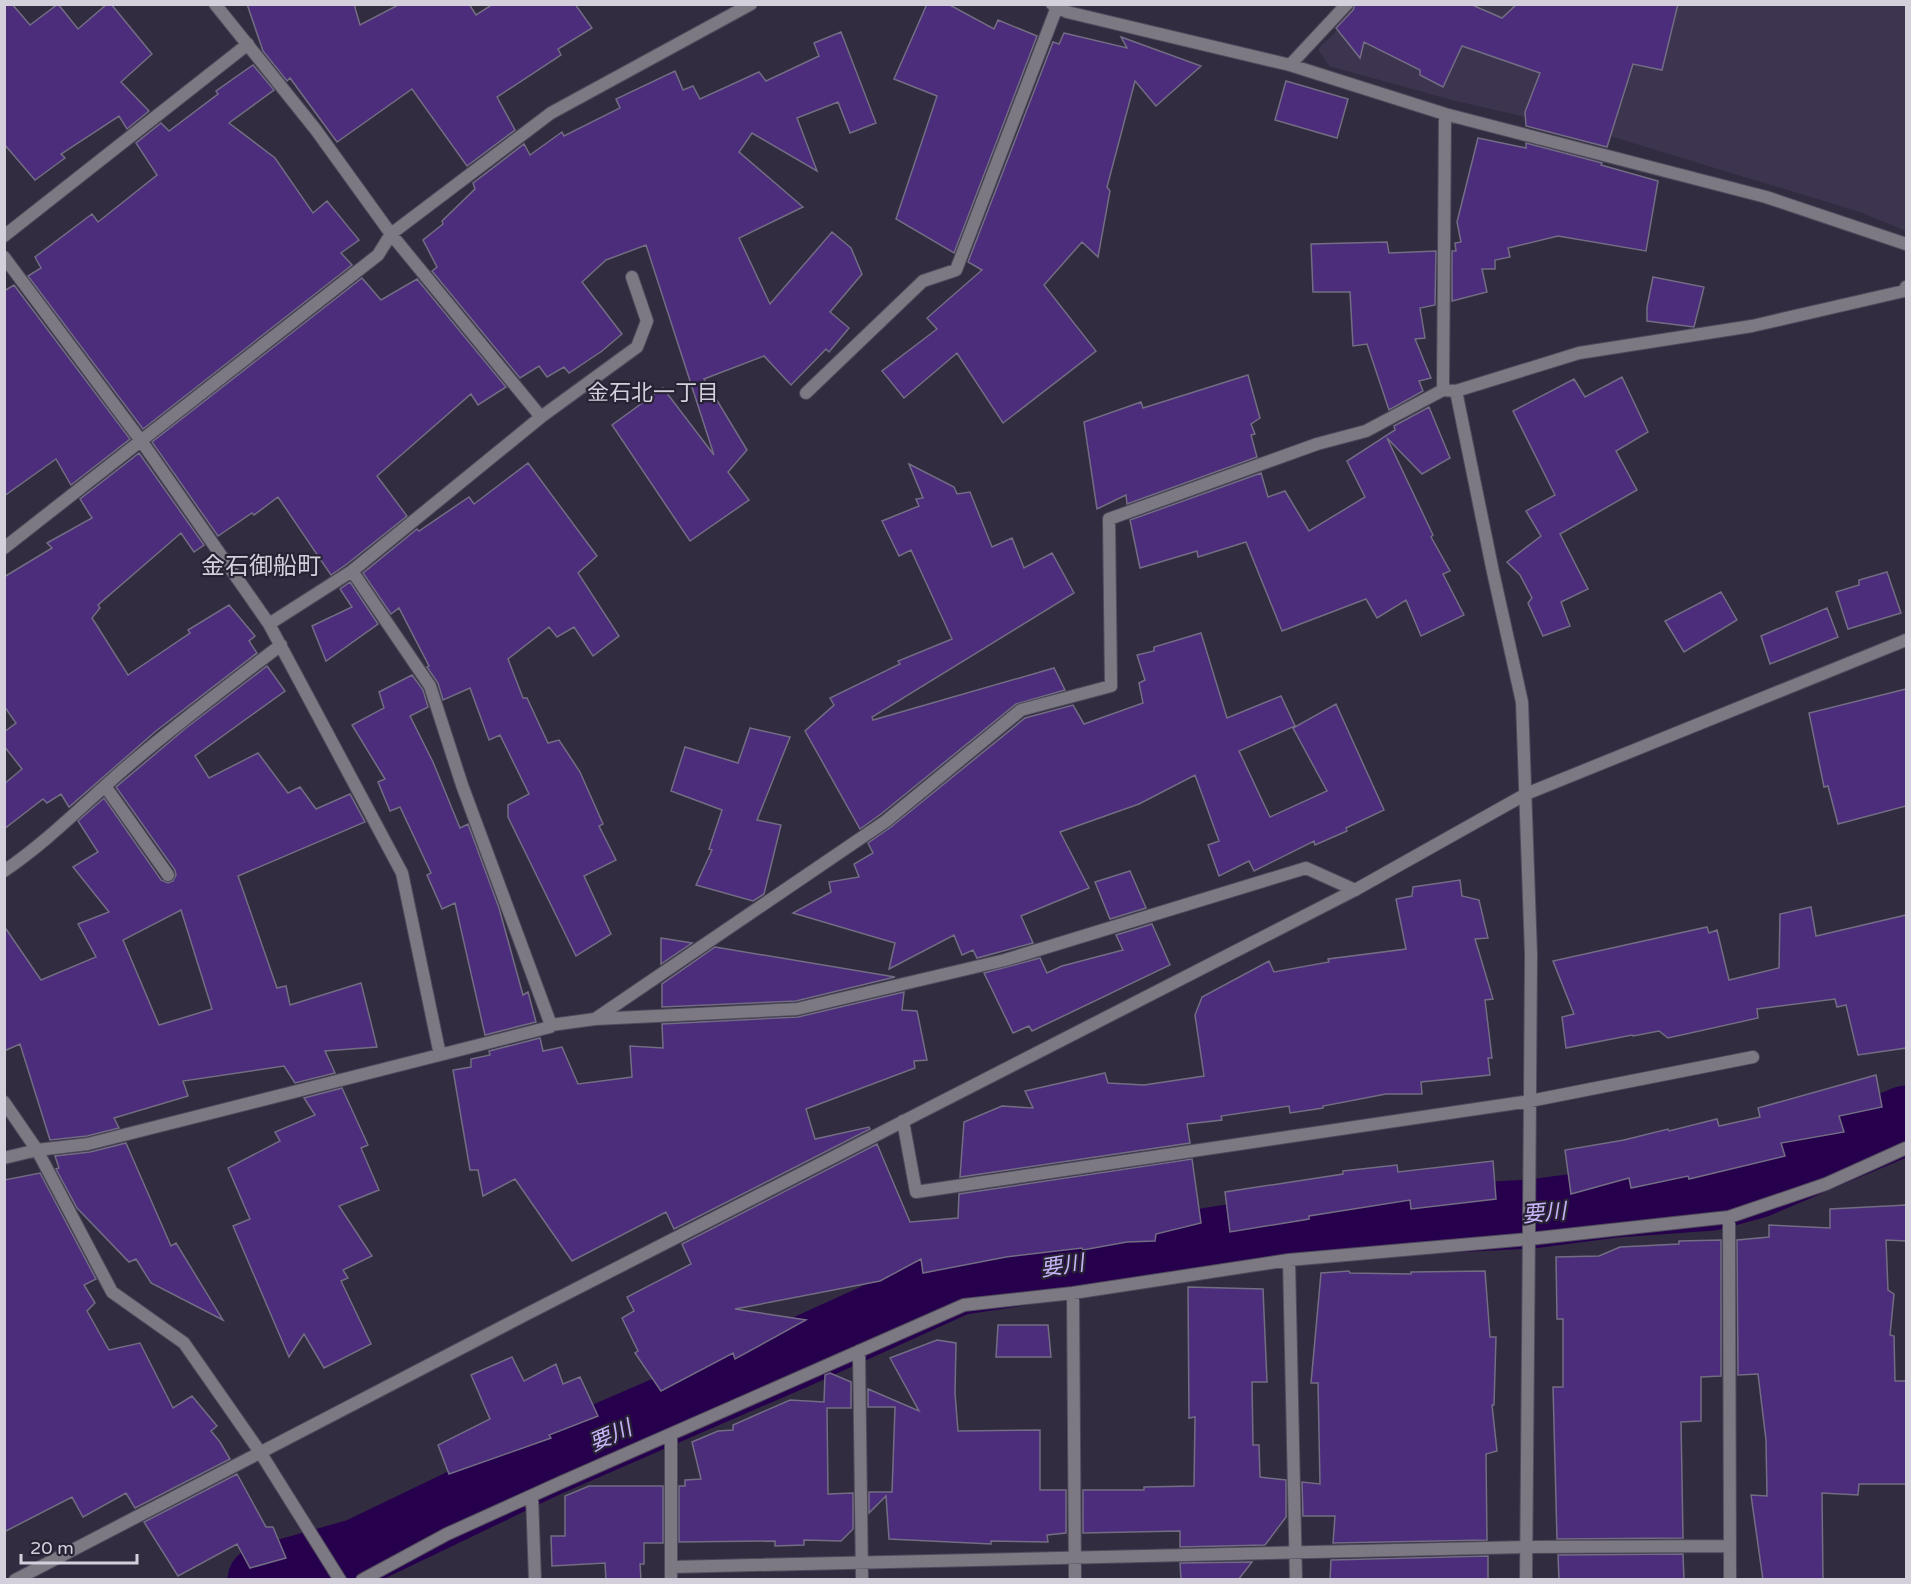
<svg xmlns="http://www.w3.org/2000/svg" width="1911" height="1584" viewBox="0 0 1911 1584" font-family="'Varela Round','Noto Sans JP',sans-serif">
  <rect width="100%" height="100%" fill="#322c40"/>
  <path fill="#3d354f" d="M1363,5H1906V231L1860,212L1610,136L1456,101L1329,66L1318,49Z"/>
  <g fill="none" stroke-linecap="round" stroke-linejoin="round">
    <path stroke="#26004d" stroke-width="69" d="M262,1580L358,1553L552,1460L794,1355L957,1281L1287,1230L1416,1220L1531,1214L1615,1203L1712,1196L1756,1184L1906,1120"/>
  </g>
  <path fill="#4b2d7b" stroke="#736d84" stroke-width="1.5" fill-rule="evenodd" d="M4,4H12L30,25L58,4L78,29L107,4H111L152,54L121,82L149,111L127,129L119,116L61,154L65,158L35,180L4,144Z
    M247,4H354L360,25L400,4H469L476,15L493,4H575L592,28L558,49L561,55L497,97L515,130L467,166L412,89L337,142L290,78L287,81L263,51Z
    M927,4H948L994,29L998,20L1037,36L954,253L896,219L937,96L894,79Z
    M1355,4H1470L1502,18L1517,4H1678L1662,70L1633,64L1607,147L1526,126L1525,112L1540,73L1462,46L1443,87L1420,75V70L1364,42L1360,58L1336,28L1353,10Z
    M841,32L876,123L850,133L838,102L797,118L817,171L752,133L739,152L803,207L739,238L770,304L832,232L851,248L862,274L830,312L849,328L829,352L826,349L791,385L764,356L704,379L747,450L728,472L749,500L690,541L612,425L663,388L714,455L646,245L606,260L582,282L622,334L602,351L569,373L564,367L547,377L539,366L520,378L432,271L437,267L423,240L443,224L442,221L475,189L473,183L524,144L530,155L562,132L564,136L620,108L616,99L675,71L683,90L693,86L700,99L759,72L766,81L819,56L814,43Z
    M1064,33L1127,48L1121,37L1201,66L1156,106L1135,81L1107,187L1110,191L1098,257L1082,242L1044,285L1096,351L1003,423L957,353L904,398L882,371L937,329L927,318L982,270L968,262L1053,42L1059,44Z
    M253,65L274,90L229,123L275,158L313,213L327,201L359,240L341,253L352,265L143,429L28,276L41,268L35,257L92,214L98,222L157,175L136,143L161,123L169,131L218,94L216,91Z
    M1286,81L1348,99L1337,138L1275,120Z
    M1478,138L1526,148V143L1602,163L1601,165L1658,181L1646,251L1558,236L1508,248L1510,257L1495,260V269H1482L1487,292L1452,301V251H1456L1455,243L1461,242L1457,222Z
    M1387,242L1389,253L1436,251L1435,305L1420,308L1425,338L1415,339L1431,378L1419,381L1423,391L1389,410L1367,344L1353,346L1350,292H1313L1311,244Z
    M1653,277L1704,287L1694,327L1647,321V307Z
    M362,278L381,300L417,279L506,387L478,405L471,394L377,476L407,516L347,564L331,575L278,497L254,515L252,513L218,536L152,442Z
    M14,285L130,439L71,485L56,459L4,496V291Z
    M1248,375L1260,418L1251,424L1255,434L1251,435L1257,457L1127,504L1126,495L1097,509L1084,422L1141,402L1143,408Z
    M1622,377L1648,432L1616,451L1637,490L1560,534L1588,589L1561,602L1570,626L1543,636L1528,603L1532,598L1520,575L1507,562L1541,536L1526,511L1555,495L1513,411L1574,379L1585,397Z
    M1429,407L1450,458L1422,474L1387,438L1433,535L1431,537L1450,571L1443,574L1464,615L1421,636L1406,600L1377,618L1366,599L1282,631L1246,542L1198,557L1197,551L1140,568L1130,520L1261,473L1268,497L1285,491L1309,531L1365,497L1347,461L1395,430L1394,426Z
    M139,453L204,545L194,552L181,533L98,605L100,608L92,618L128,675L190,633L188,630L229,605L255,636L249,641L257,653L156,731L69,807L61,794L47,803L43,799L4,829V784L22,769L4,746V732L16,723L4,706V577L52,548L47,543L92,518L80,499Z
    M528,463L597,556L578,573L619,636L593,656L574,627L557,637L549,627L508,659L523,698H527L548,743L559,740L580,772L603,824L599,826L616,860L584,876L611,934L576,956L508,817V805L529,794L500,735L489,740L470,688L443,700L438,683L427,667L429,666L399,608L391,614L363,573L417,529L419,531L469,497L474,504Z
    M909,464L954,487L957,494L970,492L992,547L1012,538L1024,568L1052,553L1074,593L872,717L873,720L1054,668L1065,690L1016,704L881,814L860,829L805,731L834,705L830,698L900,664L898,661L952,639L911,550L899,556L882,521L919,506L916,499L923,498Z
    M1887,572L1901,613L1848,629L1836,592L1859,585V580Z
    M350,582L378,624L326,661L312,626L352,607L340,589Z
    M1721,592L1737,620L1684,652L1665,621Z
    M1827,608L1838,637L1770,664L1761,636Z
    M1201,633L1227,718L1281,696L1295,726L1239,751L1270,817L1327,791L1293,728L1336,704L1384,810L1346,828L1347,831L1315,845L1314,841L1254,871L1249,861L1219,876L1208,845L1219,841L1195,775L1139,804L1060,832L1089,888L1021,916L1033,943L977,958L973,950L962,955L954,935L889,969L895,943L793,913L831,892L829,882L859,877L854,864L873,853L868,843L891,827L1025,718L1073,705L1084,724L1143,703L1139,683L1145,680L1137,655L1154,651V647Z
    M267,666L285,691L195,756L209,778L258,753L288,793L300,787L316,809L350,794L365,822L238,876L277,988L286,986L290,1005L361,983L377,1047L325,1051L335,1073L295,1083L284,1066L183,1081L188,1096L114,1118L119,1128L87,1136L50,1140L20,1044L4,1051V926L41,980L96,957L78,924L109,912L73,867L98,852L78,821L104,798L161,880L168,883L173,881L176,875L175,870L116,787L186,728ZM181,910L212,1009L159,1025L123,940Z
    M412,675L423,690L428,707L410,716L433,762L460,828L468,824L499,908L523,995L528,992L536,1022L485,1035L455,903L442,909L427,875L431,873L400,807L390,811L378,782L385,779L352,725L384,708L379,692Z
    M1906,689V806L1838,824L1828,786L1824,787L1809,713Z
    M750,728L790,737L757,820L781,825L764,894L753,901L696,885L712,850L709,849L722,810L671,791L685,747L738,763Z
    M1130,871L1146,908L1110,919L1095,882Z
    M1460,880L1462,896L1479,900L1488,938L1475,939L1493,999L1485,1000L1492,1058H1488L1490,1075L1421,1082L1422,1094H1386L1323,1106V1108L1290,1113L1289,1106L1221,1116L1222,1120L1187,1124L1190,1143L960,1177L964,1122L1002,1106L1033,1108L1025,1091L1105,1073L1108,1083L1144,1085L1204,1076L1195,1015L1202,997L1269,961L1274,972L1329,962L1328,959L1406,949L1396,899L1412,896L1413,887Z
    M1811,907L1816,936L1906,915V1048L1858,1055L1846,1005L1837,1007L1835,999L1757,1009L1758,1018L1668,1038L1659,1031L1633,1036L1632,1035L1566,1048L1562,1017L1574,1014L1553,961L1707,927L1709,933L1717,930L1729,980L1779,968L1780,914Z
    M1152,924L1170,965L1032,1031L1029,1026L1013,1033L984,973L1040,958L1047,973L1062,966L1123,950L1116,935Z
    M661,938L692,943L661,964Z
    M715,947L895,977L796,1001L662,1007V984Z
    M904,992L902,1010L917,1011L927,1060L914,1061L915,1068L806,1109L815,1139L869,1127L870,1129L674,1229L666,1212L572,1261L515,1179L483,1196L478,1170H470L453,1070L471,1067V1059L490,1055L489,1051L540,1038L543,1051L562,1047L578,1084L632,1077L630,1046L663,1048L662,1024L798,1017Z
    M1876,1075L1882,1107L1839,1116L1844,1132L1781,1143L1785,1156L1689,1179L1688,1176L1631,1188L1629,1178L1571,1194L1565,1150L1624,1140L1668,1129L1669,1131L1717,1119L1719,1126L1760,1117L1758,1108Z
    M342,1088L368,1145L361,1148L379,1190L339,1206L372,1256L343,1270L348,1278L341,1281L371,1344L324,1368L304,1334L289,1357L233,1226L250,1219L228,1168L280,1141L275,1132L315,1115L304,1098Z
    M126,1143L171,1246L176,1243L223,1320L151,1283L136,1259L129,1262L77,1208L56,1169L59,1168L55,1156L90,1152Z
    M877,1144L910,1222L958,1218L959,1194L1192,1159L1201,1223L1156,1234L1155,1241L1127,1242L1083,1250L1082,1248L1006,1257L923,1273L921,1259L880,1281L735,1309L806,1320L735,1359L733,1353L661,1391L635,1353L638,1351L622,1318L634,1311L627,1297L691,1264L682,1244Z
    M1493,1161L1496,1199L1411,1209L1410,1200L1309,1216V1219L1230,1232L1225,1192L1343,1174V1171L1397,1165L1398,1172Z
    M40,1173L96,1279L84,1285L95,1303L87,1311L109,1350L140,1343L173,1408L192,1396L217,1426L211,1431L220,1442L230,1459L135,1508L126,1493L83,1517L72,1497L4,1532V1180Z
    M1906,1205V1241L1886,1240L1888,1290L1894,1294L1890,1335L1894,1336L1895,1381H1906V1484H1859L1858,1495L1822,1493L1823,1580H1763L1751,1495L1767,1496L1766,1440L1758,1374L1738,1375L1737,1240L1769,1237V1225L1830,1228V1209Z
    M1721,1240V1376L1701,1377V1421L1681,1422L1683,1538L1557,1539L1553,1387H1563V1319H1557L1556,1257L1599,1256L1620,1247L1679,1244V1241Z
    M1349,1271L1350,1273L1411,1274V1272L1485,1271L1490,1337H1496L1494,1405H1492L1497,1451L1486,1454L1487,1540L1333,1543L1335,1516H1303L1302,1482L1320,1484L1318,1383H1311L1321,1273Z
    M1188,1287L1263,1289L1267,1382H1252L1253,1445H1259L1260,1477L1286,1480V1517L1265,1545L1180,1547V1531L1083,1533V1490H1144V1487L1194,1486L1195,1417L1189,1418Z
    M998,1325H1048L1051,1357H996Z
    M937,1340L956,1343L955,1393L958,1431L1040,1430V1490H1066V1533L1047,1535L1048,1542L991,1541V1544L889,1539L886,1496L869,1513V1492H892L895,1407H868V1389L919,1411L890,1358Z
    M512,1357L524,1381L556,1364L563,1384L580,1377L598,1416L549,1435L551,1438L449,1474L438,1445L490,1419L471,1375Z
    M830,1373L851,1382V1408H827L828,1494L853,1493V1529L841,1541L804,1540V1545L775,1546V1541L679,1542V1486H685V1480L701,1479L692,1442L718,1431L733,1430V1425L790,1400L824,1402L825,1375Z
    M237,1474L266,1527H273L286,1558L250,1568L237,1544L178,1576L144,1522Z
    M589,1486H663V1543H644V1564H640L641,1580H606L605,1563L552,1566L551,1536H565V1496Z
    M1683,1554L1684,1580H1559L1558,1555Z
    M1488,1556V1580H1330L1331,1560Z
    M1252,1562L1238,1580H1181L1180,1563Z"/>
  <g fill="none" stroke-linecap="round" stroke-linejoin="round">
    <g stroke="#4f4a5c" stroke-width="14">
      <path id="minor" d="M215,4L316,130L391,234L541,417L352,571L430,686L462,785L551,1025
        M1052,4L1067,12L1290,65L1445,114L1766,197L1906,244
        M1290,65L1347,4
        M4,236L248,44
        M4,257L142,442L269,624L402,873L440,1055
        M1443,390L1445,114
        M1456,391L1493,572L1522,702L1531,954L1529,1228
        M806,393L923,281L956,270L1057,7
        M541,417L637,347L647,321L632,277
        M4,548L378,255L391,234L551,113L751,4
        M269,624L352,571
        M105,786L168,875
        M4,871C47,842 84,804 123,770C174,726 227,686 281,645
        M595,1019L886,821L1021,710L1111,686L1109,519L1317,444L1366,431L1443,390L1456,391L1579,353L1752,326L1904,291L1906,287
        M4,1102L37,1150L112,1292L184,1343L260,1452L340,1580
        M903,1121L916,1192L1530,1101L1753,1057
        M4,1158L37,1150L88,1144L550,1027L551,1025L595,1019L797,1009L1005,960L1306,868L1355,890
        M1729,1217L1730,1580
        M1289,1260L1296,1580
        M1073,1293L1075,1580
        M859,1351L862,1580
        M532,1496L535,1580
        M671,1567L1527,1547L1730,1546
        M362,1580L447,1534L562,1482L964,1305L1073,1293L1289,1260L1529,1239L1729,1217L1826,1184L1906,1148
        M671,1580V1434"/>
    </g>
    <g stroke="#4f4a5c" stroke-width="14">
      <path id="tertiary" d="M15,1580L523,1316L1355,890L1526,794L1906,640
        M1526,1580L1529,1228"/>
    </g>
    <use href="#minor" stroke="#7c7983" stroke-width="12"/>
    <use href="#tertiary" stroke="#7c7983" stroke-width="12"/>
  </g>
  <g text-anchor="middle" stroke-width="4.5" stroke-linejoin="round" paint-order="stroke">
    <g font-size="22" fill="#d3d0dc" stroke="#282235">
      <text x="653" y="400">金石北一丁目</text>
    </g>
    <g font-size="22" font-style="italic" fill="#c7b4f6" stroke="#282235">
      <text transform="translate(1544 1212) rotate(-5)" y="8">要川</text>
      <text transform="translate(1062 1265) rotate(-9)" y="8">要川</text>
      <text transform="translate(610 1435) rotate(-24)" y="8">要川</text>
    </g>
    <g font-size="24" fill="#d3d0dc" stroke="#282235">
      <text x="261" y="574">金石御船町</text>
    </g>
  </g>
  <rect width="1911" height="1584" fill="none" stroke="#d3d0dc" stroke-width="12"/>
  <path d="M21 1554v9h116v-9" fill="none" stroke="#d3d0dc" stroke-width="3"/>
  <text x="30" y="1554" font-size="18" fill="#d3d0dc" stroke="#282235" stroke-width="4.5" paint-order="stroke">20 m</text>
</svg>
